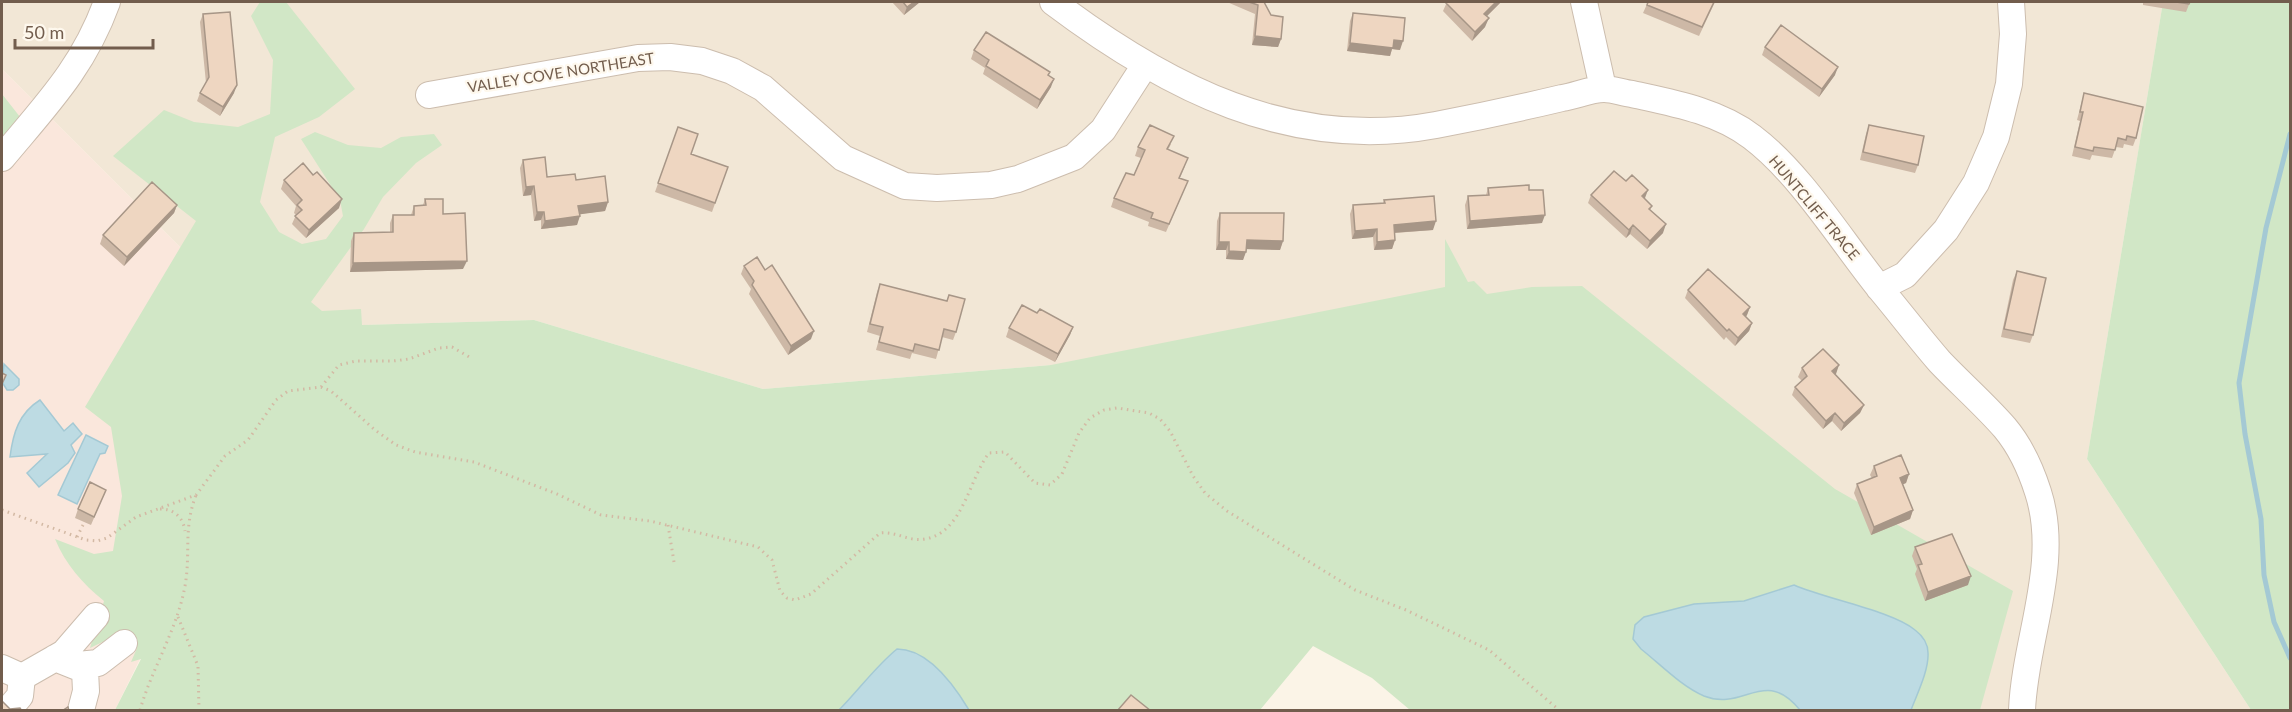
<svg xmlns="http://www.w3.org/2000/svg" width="2292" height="712" viewBox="0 0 2292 712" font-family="Lato,sans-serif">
  <rect width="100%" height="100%" fill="#fbf4e7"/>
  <path fill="#f2e7d6" d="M2,2H2163L2087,459L2251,710H1921L1051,365L763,389L534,320L261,328L2,69Z"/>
  <path fill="#fae7dc" d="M2,69L261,328L170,598L115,710H2Z"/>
  <path fill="#d1e7c6" d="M260,2H286L355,89L319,117L275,137L260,202L279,232L302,244L326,239L343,216L340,200L301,139L315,132L348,145L381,148L401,137L434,134L442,145L416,163L383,197L364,229L311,302L322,311L361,309L362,325L534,320L763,389L1051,365L1445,287V239L1468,282L1474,281L1487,294L1532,287L1582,286L1835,489L2013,591L1980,710H1410L1372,678L1313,646L1260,710H115L141,659L131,662L137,648L111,638L90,648L104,601C82,583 66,565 55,539L94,554L113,551L122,496L111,427L85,407L196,221L113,156L164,110L194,122L238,127L270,114L273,60L251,16Z
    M2163,2H2290V710H2251L2087,459Z
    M2,94L24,122L2,143Z"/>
  <path fill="#bddbe3" stroke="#a4c9d4" stroke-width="1.5" d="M4,364L19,379V385L13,390H7L2,382Z
    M40,400L64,431L73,423L82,434L71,445L75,453L68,463L39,487L27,473L47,454L10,457C13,433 19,413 40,400Z
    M86,435L108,446L105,453L100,454L77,504L58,495Z
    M1794,585C1826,599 1892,611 1915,630C1923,636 1928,643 1928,653C1929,670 1917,694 1911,710H1800C1764,666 1744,712 1704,696C1681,686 1660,664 1641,649L1633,639L1635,625L1644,617L1694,604L1744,601Z
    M897,649C928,649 954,685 969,710H839C858,691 875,667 897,649Z"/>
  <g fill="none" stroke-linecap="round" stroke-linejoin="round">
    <path stroke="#a4c9d4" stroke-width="5" d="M2290,134L2266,228L2239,383L2245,434L2261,519L2264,575L2274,622L2290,658"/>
    <g stroke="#ccbdae" stroke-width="28">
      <path id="minor" d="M1053,2C1166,87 1290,152 1436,125C1478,117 1520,108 1562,98C1575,96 1591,89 1604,89C1613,89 1623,93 1632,94C1673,103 1718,111 1752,137C1801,174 1842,242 1881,290C1901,314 1920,339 1940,362C1961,384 1985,405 2005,428C2020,446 2031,470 2038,492C2061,563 2025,638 2022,710
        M1584,2L1603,88
        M429,95L638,58L670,57L702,61L732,71L763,88L843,158L905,186L937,188L991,185L1018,179L1074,157L1103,130L1145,65
        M2,158C46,105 83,68 107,2
        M1879,288L1905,275L1946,230L1976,183L1996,137L2009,84L2013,34L2011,2
        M55,658L85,670L86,691L81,710
        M78,665L98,663L124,643
        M2,668L22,677
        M22,677L64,653L96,616
        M8,710L20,696L22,677"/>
    </g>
    <path stroke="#d3b9a4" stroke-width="3" stroke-dasharray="1.5 4.5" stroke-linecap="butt" d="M321,387L339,365L356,361H393L409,359L439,348L452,347L471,358
      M160,509C174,509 183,517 185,531
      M2,510L86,540L97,541L107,538L136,517L196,495L225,456L248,440L276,400L288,391L321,387L331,391L375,430L396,445L415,452L474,462L557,494L601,515L650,521L758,547L772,560L780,591L787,598L795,600L811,594L880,533C896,531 909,542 925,539C963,533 969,479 989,453L1005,452L1035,483L1050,485L1062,474L1079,433L1090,418L1104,410L1117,408L1149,413L1160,419L1170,431L1193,476L1205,493L1227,511L1355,590L1406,610L1489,650L1559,710
      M668,525L674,562
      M77,537L83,525
      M178,617L198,666L199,710
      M140,710C152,668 177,630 185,586C191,552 183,529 196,495"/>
    <use href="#minor" stroke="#fff" stroke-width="26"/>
  </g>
  <path fill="#cdb8a6" d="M892,2H920L904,15Z
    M1227,2H1264L1281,39L1278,47L1252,45L1255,14Z
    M1447,2H1501L1487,16L1485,27L1472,41L1443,11Z
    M1648,2H1715L1699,36L1643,13Z
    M2143,2H2190L2186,12L2143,5Z
    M1353,13L1400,50L1392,49L1390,56L1347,51L1350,21Z
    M203,14L234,93L220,116L197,101L200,93L206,83L200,22Z
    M1765,47L1835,75L1819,97L1762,55Z
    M974,50L1048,75L1051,87L1037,109L983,74L985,68L971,59Z
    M2084,93L2136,138L2133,146L2124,144L2123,148L2116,147L2112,158L2092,155L2090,160L2072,156L2080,121L2077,120Z
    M1869,125L1918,165L1915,173L1860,160L1866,134Z
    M678,127L691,154L728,167L712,212L655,192Z
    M1171,144L1168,150L1185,166L1180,178L1188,181L1166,232L1148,226L1149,222L1111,207L1114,198L1134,175L1141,158L1135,156L1138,147Z
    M523,160L547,177L576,180L608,202L605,211L579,214L577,225L541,229V220L534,221L531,195L523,196L520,168Z
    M284,180L339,208L306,238L292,224L296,215L294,213L296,206L281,189Z
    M1488,188L1542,223L1467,229L1465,205L1468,196L1486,195Z
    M1591,195L1645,198L1644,199L1652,206L1650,210L1663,233L1647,249L1630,234L1626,238L1588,203Z
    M425,199L443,214L463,269L350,272L351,241L354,233L390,232V223L393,215H411L414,206L423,205Z
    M1384,200L1433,230L1395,233V240L1392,249L1374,250L1373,237L1352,239L1350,214L1353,205L1383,203Z
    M177,205L174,213L124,266L100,244L103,235Z
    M1220,213L1283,241L1280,250L1246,249L1243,260L1226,259V250H1216L1217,221Z
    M744,266L811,339L788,355L749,294L751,289L741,274Z
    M2017,271L2033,335L2030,343L2001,337L2013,280Z
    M880,284L947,301L949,295L956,332L953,340L942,337L936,359L912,353L910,359L876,350L880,336L867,332L877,292Z
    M1688,290L1750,307L1746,317L1752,323L1749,331L1735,346L1726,337L1724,340L1685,298Z
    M1037,313L1073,327L1070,335L1055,362L1006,337L1009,328Z
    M1802,368L1836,374H1835L1864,405L1860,413L1841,431L1832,421L1823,429L1792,395L1795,387L1802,381L1798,377Z
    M1874,466L1909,474L1906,483L1903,484L1913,510L1910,519L1871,535L1854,493L1857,484L1872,478L1870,475Z
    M106,490L91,525L75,518L78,509Z
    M1915,547L1968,585L1925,601L1915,574L1917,569L1912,556Z"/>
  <path fill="#a79687" d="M914,2H920L904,15L907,7Z
    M1496,2H1501L1481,22L1484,14Z
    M1489,18L1485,27L1472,41L1475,32Z
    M1255,36L1281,39L1278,47L1252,45Z
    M1394,40L1403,41L1400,50L1392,49L1390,56L1347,51L1350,43Z
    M1838,67L1835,75L1819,97L1822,89Z
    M1054,79L1051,87L1037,109L1040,100Z
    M237,85L234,93L220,116L223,107Z
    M534,186L531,195L523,196L526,187Z
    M1648,190L1645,198L1639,204L1642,196Z
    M342,199L339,208L306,238L309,230Z
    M608,202L605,211L575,215L578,206Z
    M177,205L174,213L124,266L127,257Z
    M537,212H544L541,220L534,221Z
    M1545,215L1542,223L1467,229L1470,221Z
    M580,216L577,225L541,229L545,221Z
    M1436,221L1433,230L1391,233L1394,225Z
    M1666,224L1663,233L1647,249L1650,241Z
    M1633,225L1630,234L1626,238L1629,230Z
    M1377,229L1373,237L1352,239L1355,231Z
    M1247,240L1283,241L1280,250L1244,249Z
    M1395,240L1392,249L1374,250L1377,242Z
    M1219,242H1229L1226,250H1216Z
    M1229,251L1246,252L1243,260L1226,259Z
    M467,261L463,269L350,272L353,263Z
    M1750,307L1747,315L1740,323L1743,314Z
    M1752,323L1749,331L1735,346L1738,338Z
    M1073,327L1070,335L1055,362L1058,354Z
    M814,331L811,339L788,355L791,346Z
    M1839,365L1836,374L1829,379L1832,371Z
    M1864,405L1860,413L1841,431L1844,423Z
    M1835,413L1832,421L1823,429L1826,421Z
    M1909,474L1906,483L1897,487L1900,478Z
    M1913,510L1910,519L1871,535L1874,527Z
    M1971,576L1968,585L1925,601L1928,592Z"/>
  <path fill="#eed6c1" stroke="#a79687" stroke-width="1.5" d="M903,2H914L907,7Z
    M1249,2H1264L1271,15L1283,17L1281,39L1255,36L1258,5Z
    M1447,2H1496L1484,14L1489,18L1475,32L1446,3Z
    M1648,2H1714L1702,27L1647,5Z
    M2176,2H2190L2189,4Z
    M230,12L237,85L223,107L200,93L209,77L203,14Z
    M1353,13L1405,18L1403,41L1394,40L1393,48L1350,43Z
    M1781,25L1838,67L1822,89L1765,47Z
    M986,32L1050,72L1048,75L1054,79L1040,100L986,66L989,60L974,50Z
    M2084,93L2143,107L2136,138L2127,136L2126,140L2118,138L2115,150L2094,147L2093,151L2075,147L2083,112H2080Z
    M1150,125L1174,136L1167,149L1188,158L1179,178L1188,181L1169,224L1151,218L1153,213L1114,198L1126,173L1134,175L1145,150L1138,147Z
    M1869,125L1924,136L1918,165L1863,152Z
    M678,127L698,134L691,154L728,167L715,203L658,183Z
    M545,157L547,177L575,174L576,180L605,176L608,202L578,206L580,216L545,221L544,212H537L534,186L526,187L523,160Z
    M303,163L313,175L317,172L342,199L309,230L295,216L302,210L297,205L302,200L284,180Z
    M1614,171L1626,181L1632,175L1648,190L1642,196L1652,206L1649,209L1666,224L1650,241L1633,225L1629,230L1591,195Z
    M152,182L177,205L127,257L103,235Z
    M1529,185V190H1543L1545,215L1470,221L1468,196L1489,195L1488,188Z
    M1434,196L1436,221L1394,225L1395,240L1377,242V229L1355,231L1353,205L1385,203L1384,200Z
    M425,199H443V214L465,213L467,261L353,263L354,233L393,232V215H414V206L426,205Z
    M1220,213H1284L1283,241L1247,240L1246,252L1229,251V242H1219Z
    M757,257L765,270L772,265L814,331L791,346L752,285L754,281L744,266Z
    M1708,269L1750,307L1743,314L1752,323L1738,338L1729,329L1727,331L1688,290Z
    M2017,271L2046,278L2033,335L2004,329Z
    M880,284L947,301L949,295L965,299L956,332L944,329L939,350L915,344L913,351L879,342L883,327L870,324Z
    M1022,305L1037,313L1040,309L1073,327L1058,354L1009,328Z
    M1823,349L1839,365L1832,371L1864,405L1844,423L1835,413L1826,421L1795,387L1807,376L1802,368Z
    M2,373L6,375L2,384Z
    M1901,455L1909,474L1900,478L1913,510L1874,527L1857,484L1877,476L1874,466Z
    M90,482L106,490L94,517L78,509Z
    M1952,534L1971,576L1928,592L1918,565L1922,564L1915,547Z
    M1131,695L1151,711H1117Z
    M2,701L10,709L20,708L22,711H2Z
    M68,707L69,711H62Z"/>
  <g text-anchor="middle" stroke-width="4.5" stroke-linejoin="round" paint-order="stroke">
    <g font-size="15" fill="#725d4d" stroke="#fef8ed">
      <text transform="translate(561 73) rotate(-9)" y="5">VALLEY COVE NORTHEAST</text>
      <text transform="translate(1814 208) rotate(50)" y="5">HUNTCLIFF TRACE</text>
    </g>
  </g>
  <rect width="2292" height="712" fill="none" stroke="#725d4d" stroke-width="6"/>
  <path d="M15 39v9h138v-9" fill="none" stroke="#725d4d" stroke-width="3"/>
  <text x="24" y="39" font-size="18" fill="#725d4d" stroke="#fef8ed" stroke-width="4.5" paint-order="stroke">50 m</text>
</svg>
